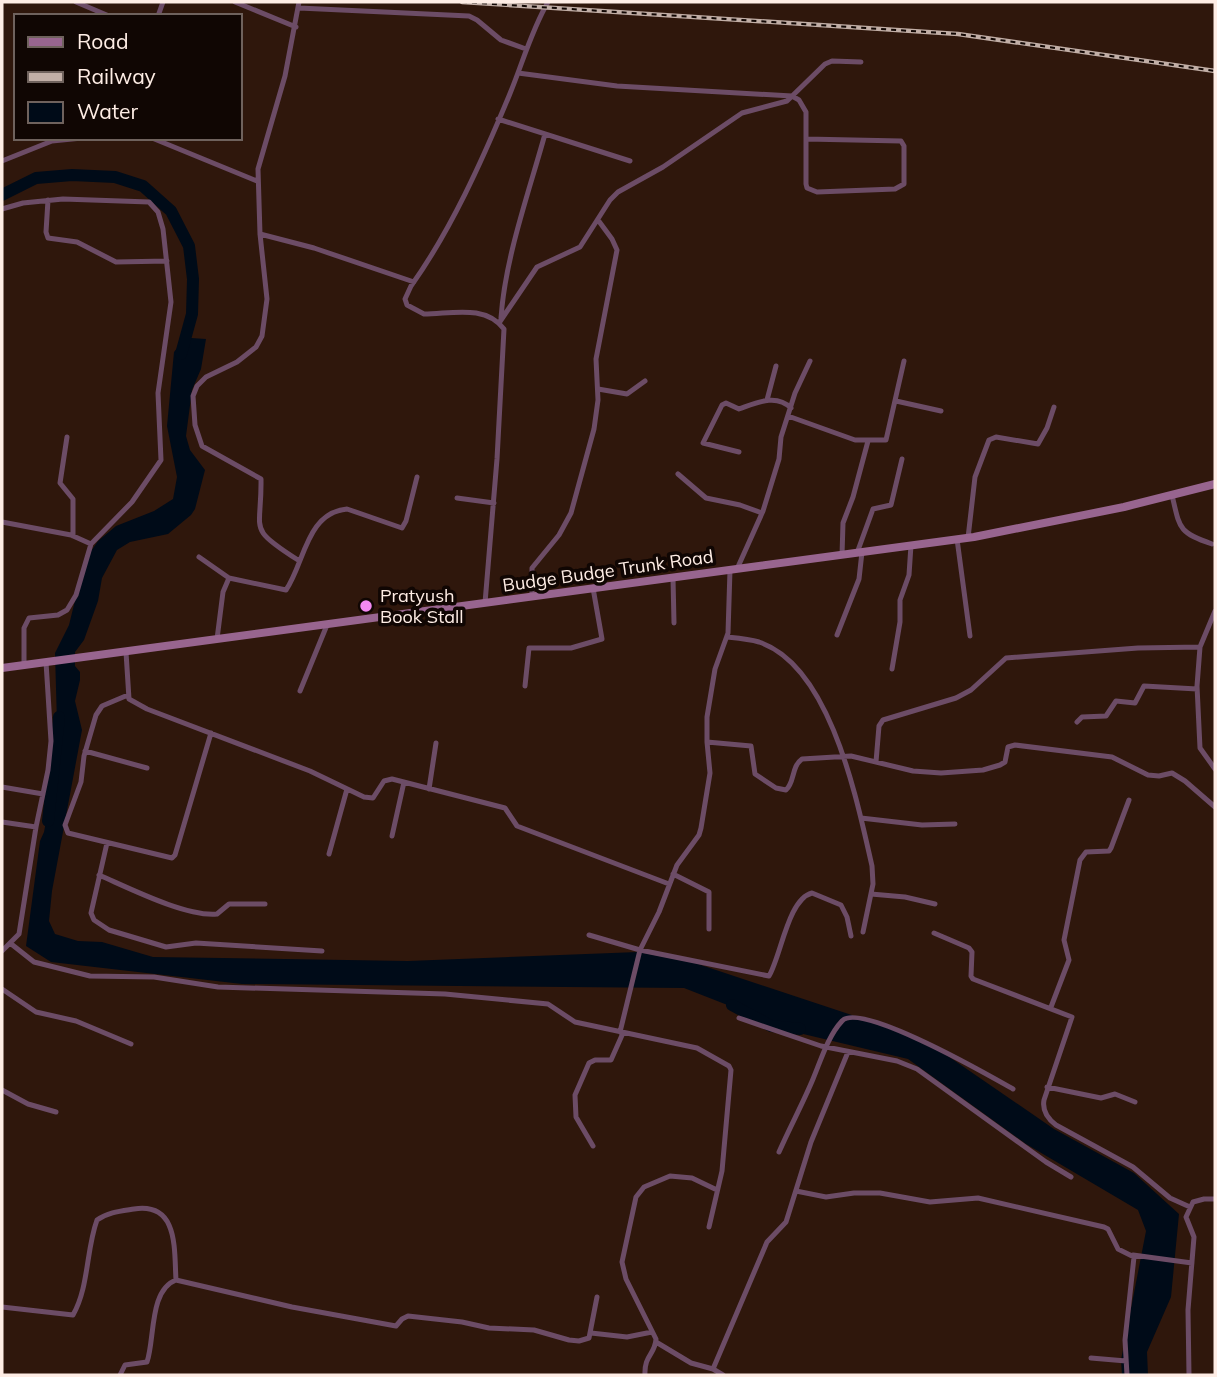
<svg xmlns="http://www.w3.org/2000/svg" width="1217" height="1377" viewBox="0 0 1217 1377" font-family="Mulish,sans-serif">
  <rect width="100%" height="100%" fill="#2f170c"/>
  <path fill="#000b18" d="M191,338L206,339L201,369L192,390L186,436L190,450L205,470L195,509L191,515L168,534L130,542L117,550L102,578L98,601L84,640L75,652V666L80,672V680L75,701L82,730L52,891L49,921L55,934L78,941L102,942L153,957L408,961L638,952L695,963L915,1036L929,1043L1054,1129L1134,1173L1179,1214L1171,1297L1147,1352L1148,1375H1122L1121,1360L1146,1231L1138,1210L1026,1144L908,1059L799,1033L684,988L242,984L51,962L26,946L40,841L44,832L58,759L55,653L69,625L85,560L98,541L116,526L154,511L173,499L177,477L167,426L174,352L184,340Z"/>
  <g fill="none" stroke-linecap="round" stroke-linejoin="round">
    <path stroke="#000b18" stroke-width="12" d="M2,195L36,178L72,175L115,177L143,186L171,211L189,246L193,279L192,314L181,354
      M48,821L59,717
      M732,1005L771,1026L800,1029"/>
    <path stroke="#6c4c66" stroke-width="5" d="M76,2L109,16
      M235,2L296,27
      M299,8L469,16L477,20L501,40L526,49
      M158,16L163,2
      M518,73L617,86L792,96L799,100L806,112V184L807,188L817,192L895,189L904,184V146L901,141L806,139
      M498,119L630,161
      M152,138L257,181
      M2,161L52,141L82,138
      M48,200L46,232L48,238L77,242L116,262L167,261
      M2,209L23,203L63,199L149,202L158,212L163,229L171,302L158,393L161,460L132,502L91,544L76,595L67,610L58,615L29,618L24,628V665
      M260,234L314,248L414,282
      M501,318C505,258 529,192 545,134
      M499,323L537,267L580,247L610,200L618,192L663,167L742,113L787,101L825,64L832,61L861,62
      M598,389L627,394L645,381
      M767,400L776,366
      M896,401L941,411
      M788,416L855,440H886L904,361
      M67,437L60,483L73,499V536
      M739,452L703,443L722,405L726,403L739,409C756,403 776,393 791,408
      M678,474L706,498L740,505L762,513
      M1172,495C1180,529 1178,532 1212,544
      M457,498L494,503
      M2,522L71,535L91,544
      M968,538L975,477L989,440L996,437L1038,444L1047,428L1054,407
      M957,539L970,636
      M857,553L873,509L891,505L902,459
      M842,555L843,523L853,497L868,441
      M199,557L229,578L286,590C305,562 306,513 347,509L402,528L406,521L417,477
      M298,560C246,527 262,532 261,479L202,446L195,425L193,396L197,386L206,377L237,362L256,347L262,336L267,299L260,234L258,169L285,76L299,2
      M737,569L763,511L779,459L781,437L795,393L810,361
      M673,578L674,623
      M532,597V568L559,535L571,513L594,429L598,400L596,359L617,250L612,239L598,220
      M485,603L497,459L504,329C485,304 451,314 424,314L407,305L405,299L411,286C451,230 482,161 509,96C522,65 531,31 548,2
      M1215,611L1200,647L1197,686L1200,748L1215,769
      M837,635L859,579L862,552
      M727,637C737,638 749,639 759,642C831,666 857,801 872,866L873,884L863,932
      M217,639L223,592L229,578
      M126,652L129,699L147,709L310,771L364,797L373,798L384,781L392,779L505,808L517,826L669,884
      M892,669L900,622V600L909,575L911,545
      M525,686L529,648H571L602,639L593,588
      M300,691L327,625
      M128,695L102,706L96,715L84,756L81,782L65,825L68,833L172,858L175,855L211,733
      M1077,722L1082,717L1106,716L1116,701L1135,703L1144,686L1197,689
      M707,742L751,746L755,774L776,788L786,790C795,782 791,767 802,759L851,756L913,771L941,773L983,770L1000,765L1005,762L1008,747L1015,745L1112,757L1148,775L1159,776L1172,773L1185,781L1215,807
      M85,751L147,768
      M876,762L879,726L883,720L956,698L971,690L1006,658L1138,648L1200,647
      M2,787L43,794
      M429,789L436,743
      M861,818L922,825L955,824
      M2,822L36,827
      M392,836L404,782
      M107,843L91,913L94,920L109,930L166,947L196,943L322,951
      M329,854L347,789
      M673,874L709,892V929
      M99,875C129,888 186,917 217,914L229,904H265
      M871,894L905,897L935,904
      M934,933L969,948L972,952L971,976L973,979L1072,1017L1044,1100C1042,1111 1048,1119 1056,1125L1133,1167L1170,1198L1190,1207
      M589,935L640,950L769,976C781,956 788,899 812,893L841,905L847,917L851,936
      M10,943L34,962L90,976L154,977L218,987L445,994L548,1004L575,1022L697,1048L729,1066L731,1070L722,1171L709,1227
      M2,951L19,934L36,827L48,770L51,741L46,662
      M2,989L36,1012L76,1021L131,1044
      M1051,1007L1069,960L1064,940L1080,860L1086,852L1109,851L1111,848L1129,800
      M739,1018L821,1046L897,1061L917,1069L1046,1162L1071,1177
      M620,1032L640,950L659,912L677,865L699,835L701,828L710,773L707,742V717L715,669L728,633L730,570
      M1047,1087L1101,1098L1115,1094L1135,1102
      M2,1090L28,1104L56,1112
      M593,1146L576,1117L575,1095L589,1063L595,1060H611L623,1033
      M779,1152C790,1127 803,1103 813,1079C821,1060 828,1036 842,1021C860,1001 990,1076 1013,1089
      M796,1191L826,1197L854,1193H880L930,1202L978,1198L1104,1227L1108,1229L1118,1249L1134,1257L1125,1340L1127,1375
      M1133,1255L1192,1263
      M2,1307L73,1315C89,1287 86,1250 97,1220C108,1212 121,1211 134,1209C179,1202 174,1250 176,1280
      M591,1333L627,1337L652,1332
      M656,1342L691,1363L713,1369L723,1375
      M1091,1358L1126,1361
      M713,1369L767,1242L786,1222L811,1142L848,1052
      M120,1375L125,1365L147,1362C155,1339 149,1290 176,1280L292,1307L396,1326L402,1319L408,1316L462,1322L489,1328L534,1330L569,1340L579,1341L589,1338L597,1297
      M645,1375C644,1355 655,1355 656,1339L626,1279L622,1262L636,1197L644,1187L670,1176L692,1178L717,1190
      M1189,1375L1188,1310L1194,1237L1186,1217L1193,1202L1204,1199H1215"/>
    <path stroke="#98658f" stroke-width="8" d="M2,668L974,537L1124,507L1215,484"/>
    <g stroke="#c1aea6" stroke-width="4.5">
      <path id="rail" d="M462,2L958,34L1215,71"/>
    </g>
    <use href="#rail" stroke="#100603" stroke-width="2" stroke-dasharray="5" stroke-linecap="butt"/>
  </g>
  <circle fill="#f389f1" stroke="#100603" stroke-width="2.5" cx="366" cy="606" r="7"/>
  <g text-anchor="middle" stroke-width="7" stroke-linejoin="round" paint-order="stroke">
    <g font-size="18" fill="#feede5" stroke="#100603">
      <text transform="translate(608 571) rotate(-8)" y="6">Budge Budge Trunk Road</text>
    </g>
    <g font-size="18" fill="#feede5" stroke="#100603" text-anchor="start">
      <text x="380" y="602">Pratyush<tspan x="380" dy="21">Book Stall</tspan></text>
    </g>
  </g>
  <rect width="1217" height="1377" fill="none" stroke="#feede5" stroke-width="7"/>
  <rect x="14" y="14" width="228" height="126" fill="#100603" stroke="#6f625d" stroke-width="2"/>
  <rect x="28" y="37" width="35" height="10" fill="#98658f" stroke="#6f625d" stroke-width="2"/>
  <text x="77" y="49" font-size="21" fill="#feede5">Road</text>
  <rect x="28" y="72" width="35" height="10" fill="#c1aea6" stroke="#6f625d" stroke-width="2"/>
  <text x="77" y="84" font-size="21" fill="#feede5">Railway</text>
  <rect x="28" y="102" width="35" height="21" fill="#000b18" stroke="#6f625d" stroke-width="2"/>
  <text x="77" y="119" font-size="21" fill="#feede5">Water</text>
</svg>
